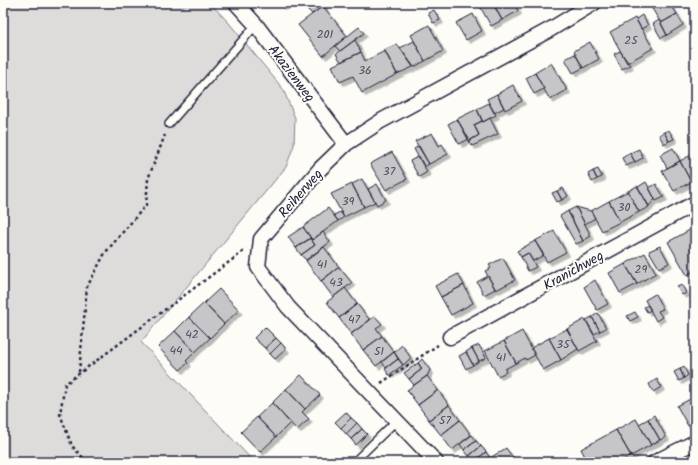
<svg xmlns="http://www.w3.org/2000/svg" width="698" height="465" viewBox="0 0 698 465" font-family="Kalam,sans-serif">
  <defs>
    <filter id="shadow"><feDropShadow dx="3.5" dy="3.5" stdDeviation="0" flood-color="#0004"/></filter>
  </defs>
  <rect width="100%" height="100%" fill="#fdfcf7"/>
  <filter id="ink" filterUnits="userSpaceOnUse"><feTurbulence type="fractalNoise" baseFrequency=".025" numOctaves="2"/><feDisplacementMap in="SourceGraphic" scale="8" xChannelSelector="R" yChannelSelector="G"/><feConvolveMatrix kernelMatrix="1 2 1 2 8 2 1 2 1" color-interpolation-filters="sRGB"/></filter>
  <g filter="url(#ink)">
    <path fill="#dddcdb" stroke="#807f8b" d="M3,3H210L229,23L283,89L295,118L294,145L286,167L141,342L254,462H3Z"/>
    <path fill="#c6c6c8" stroke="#22223b" filter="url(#shadow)" d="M279,3H288L283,7Z
      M314,3H323L325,5L312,14L307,9Z
      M478,3H493L502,20L491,26Z
      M494,3H514L518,11L502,20L493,4Z
      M658,3H670L677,14L661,23L651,7Z
      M323,6L347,36L323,56L298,25Z
      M434,10L440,20L433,23L428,13Z
      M473,14L482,31L466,40L456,23Z
      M677,14L683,25L667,35L661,23Z
      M642,15L648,25L641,29L636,19Z
      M635,18L653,48L627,63L610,32Z
      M659,20L667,35L661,38L653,24Z
      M429,25L443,51L425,61L411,35Z
      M359,27L364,33L340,51L335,46Z
      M355,40L361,52L341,62L336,54Z
      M414,41L425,61L414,67L400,48Z
      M590,42L599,59L583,68L574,51Z
      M397,44L413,67L397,74L384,50Z
      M385,51L397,74L362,93L353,76L340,82L332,66L361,52L365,61Z
      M620,51L630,65L622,69L614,54Z
      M575,54L583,68L573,73L565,59Z
      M551,63L567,90L550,100L535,73Z
      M535,73L544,89L534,94L526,78Z
      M513,85L522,101L505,110L497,94Z
      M497,94L504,108L494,113L487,99Z
      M489,103L496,115L483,122L477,109Z
      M477,109L482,121L474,125L479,135L469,141L457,119Z
      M490,118L498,134L472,146L469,141L479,135L474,125L482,121L483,122Z
      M457,119L469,139L459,144L448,124Z
      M669,130L674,139L669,141L664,132Z
      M664,132L669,141L664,144L659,135Z
      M432,133L439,146L442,144L448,154L429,164L415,141Z
      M419,146L429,164L424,167L414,149Z
      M673,148L680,161L667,168L660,155Z
      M639,149L643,158L635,162L630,153Z
      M392,152L407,179L386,190L370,164Z
      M630,153L635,162L626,166L622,158Z
      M695,153V180L691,182L680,161Z
      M419,156L427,172L419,177L410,161Z
      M680,161L691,182L674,191L662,171Z
      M598,169L602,177L597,179L593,171Z
      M593,171L597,179L592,182L588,174Z
      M362,179L375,202L364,207L352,184Z
      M646,182L655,199L649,206L638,187Z
      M352,184L364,207L344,217L331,194Z
      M377,184L386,200L377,205L368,189Z
      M656,184L664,197L656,201L649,188Z
      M637,186L649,207L639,212L628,191Z
      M563,188L568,196L562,200L557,191Z
      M557,191L562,200L557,202L552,193Z
      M628,191L639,212L620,222L609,201Z
      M609,201L620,222L602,231L591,211Z
      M576,207L591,211L595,218L585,224Z
      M576,207L591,236L583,241L568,211Z
      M328,208L338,221L312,240L303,227Z
      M568,211L583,241L576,244L560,216Z
      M340,212L344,217L338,221L334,215Z
      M303,227L311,238L296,248L288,237Z
      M695,227V255L693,256L695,260V270L687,275L668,242Z
      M554,231L566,252L547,262L535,241Z
      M323,232L330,242L306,260L301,255L315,245L310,238H311L312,240Z
      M310,238L315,245L301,255L296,248Z
      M535,241L544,255L533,261L528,253L521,257L517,251Z
      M660,246L669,263L659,268L649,251Z
      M324,247L339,267L321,281L306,261Z
      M528,253L536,267L528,271L521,257Z
      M645,253L656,273L637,284L625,264Z
      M503,258L515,280L496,290L485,271L491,268L489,265Z
      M625,264L637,284L620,293L609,273Z
      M339,267L352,283L333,297L321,281Z
      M458,274L464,285L441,297L435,286Z
      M488,276L495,289L484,295L477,282Z
      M595,280L608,304L597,310L584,287Z
      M464,285L473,303L451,315L441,297Z
      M682,285L686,293L682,295L677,287Z
      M345,288L357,304L339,318L327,302Z
      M219,289L239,310L224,324L204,303Z
      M655,294L663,309L658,311L662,317L656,321L645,300Z
      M204,303L224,324L210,338L189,317Z
      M357,304L370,320L351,334L339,318Z
      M648,305L651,310L647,312L644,307Z
      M635,312L638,317L630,321L627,316Z
      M598,313L606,328L600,331L592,317Z
      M375,316L382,324L376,328L382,336L363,350L351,334Z
      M189,317L210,338L195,352L175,331Z
      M592,317L600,331L594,334L586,320Z
      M585,319L597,341L579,351L567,329Z
      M265,327L276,338L265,348L254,338Z
      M567,329L578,349L561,360L549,338Z
      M175,331L195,352L186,361L188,363L180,370L158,347Z
      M522,331L535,355L526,360L525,358L516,363L504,341Z
      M382,336L394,352L376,366L363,350Z
      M276,338L281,343L270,354L265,348Z
      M549,338L561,360L543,370L531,348Z
      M504,341L516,363L505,369L506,372L498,376L485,351Z
      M281,343L286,349L275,359L270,354Z
      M402,345L411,358L403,365L394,352Z
      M479,345L486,358L479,361L472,348Z
      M472,348L479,361L473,365L466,352Z
      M394,352L398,359L386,368L382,362Z
      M466,352L473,365L466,369L459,356Z
      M398,359L403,365L389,375L385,369Z
      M422,359L430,370L427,376L414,385L409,379L422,369L418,363Z
      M418,363L422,369L409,379L404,373Z
      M684,367L688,375L684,378L680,369Z
      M680,369L684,378L679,381L674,372Z
      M301,375L320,395L305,409L286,389Z
      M427,376L438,390L418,405L407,390Z
      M657,379L661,387L653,392L649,384Z
      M286,389L305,409L302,412L309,419L297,430L272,403Z
      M438,390L449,405L429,420L418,405Z
      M694,397L695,423L688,426L677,406Z
      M272,403L290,423L276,437L257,417Z
      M449,405L460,420L441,435L429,420Z
      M346,412L351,418L341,428L335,422Z
      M654,415L666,437L660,440L648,419Z
      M257,417L276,437L260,452L241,432Z
      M351,418L357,423L346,434L341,428Z
      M636,419L651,445L631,456L616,430Z
      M648,419L660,440L651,445L639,424Z
      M460,420L471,435L452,450L441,435Z
      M357,423L362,429L351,439L346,434Z
      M362,429L367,434L356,445L351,439Z
      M616,430L631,456L620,462H588L581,449Z
      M472,435L476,441L464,450L460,444Z
      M476,441L481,446L469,456L464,450Z
      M481,446L486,452L473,462L469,456Z
      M506,448L516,462H485L490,458Z
      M486,452L490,458L485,462H473Z"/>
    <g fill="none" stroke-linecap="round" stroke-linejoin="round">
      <g stroke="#22223b" stroke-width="10">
        <path id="lane" d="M169,124L256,25
          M354,462L397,420"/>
      </g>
      <g stroke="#22223b" stroke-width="17">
        <path id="street" d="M236,3L256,25L346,144
          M450,337L695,203
          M436,462L288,307L258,267L261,239L320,169L346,144L381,121L551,29L594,3
          M655,462L695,442"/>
      </g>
      <path stroke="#22223b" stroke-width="2.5" stroke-dasharray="3 3" stroke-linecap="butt" d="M79,372L87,287L105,253L146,205L148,179L165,135
        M381,383L438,345
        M87,462L72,446L60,414L65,384L244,251"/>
      <use href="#lane" stroke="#fdfcf7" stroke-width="7"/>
      <use href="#street" stroke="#fdfcf7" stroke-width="14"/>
    </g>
  </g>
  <g text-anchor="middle" stroke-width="4" stroke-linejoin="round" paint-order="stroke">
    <g font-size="12" fill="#4b4b5e">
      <text x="325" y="38">201</text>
      <text x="631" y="44">25</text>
      <text x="365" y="74">36</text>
      <text x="389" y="175">37</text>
      <text x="348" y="205">39</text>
      <text x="624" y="211">30</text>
      <text x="322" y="268">41</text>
      <text x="641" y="273">29</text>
      <text x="336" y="286">43</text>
      <text x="354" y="323">47</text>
      <text x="192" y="338">42</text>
      <text x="563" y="348">35</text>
      <text x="176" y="354">44</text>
      <text x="379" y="355">51</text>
      <text x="501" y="361">41</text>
      <text x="445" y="424">57</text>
    </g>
    <g font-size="14" fill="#22223b" stroke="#fdfcf7">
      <text transform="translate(292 73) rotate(53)" y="5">Akazienweg</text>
      <text transform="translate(300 193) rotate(-49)" y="5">Reiherweg</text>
      <text transform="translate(573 270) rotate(-29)" y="5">Kranichweg</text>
    </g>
  </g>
  <rect width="698" height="465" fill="none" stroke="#fdfcf7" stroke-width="16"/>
  <rect x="8" y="8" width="682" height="449" fill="none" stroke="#22223b" stroke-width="1.5" filter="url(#ink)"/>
</svg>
